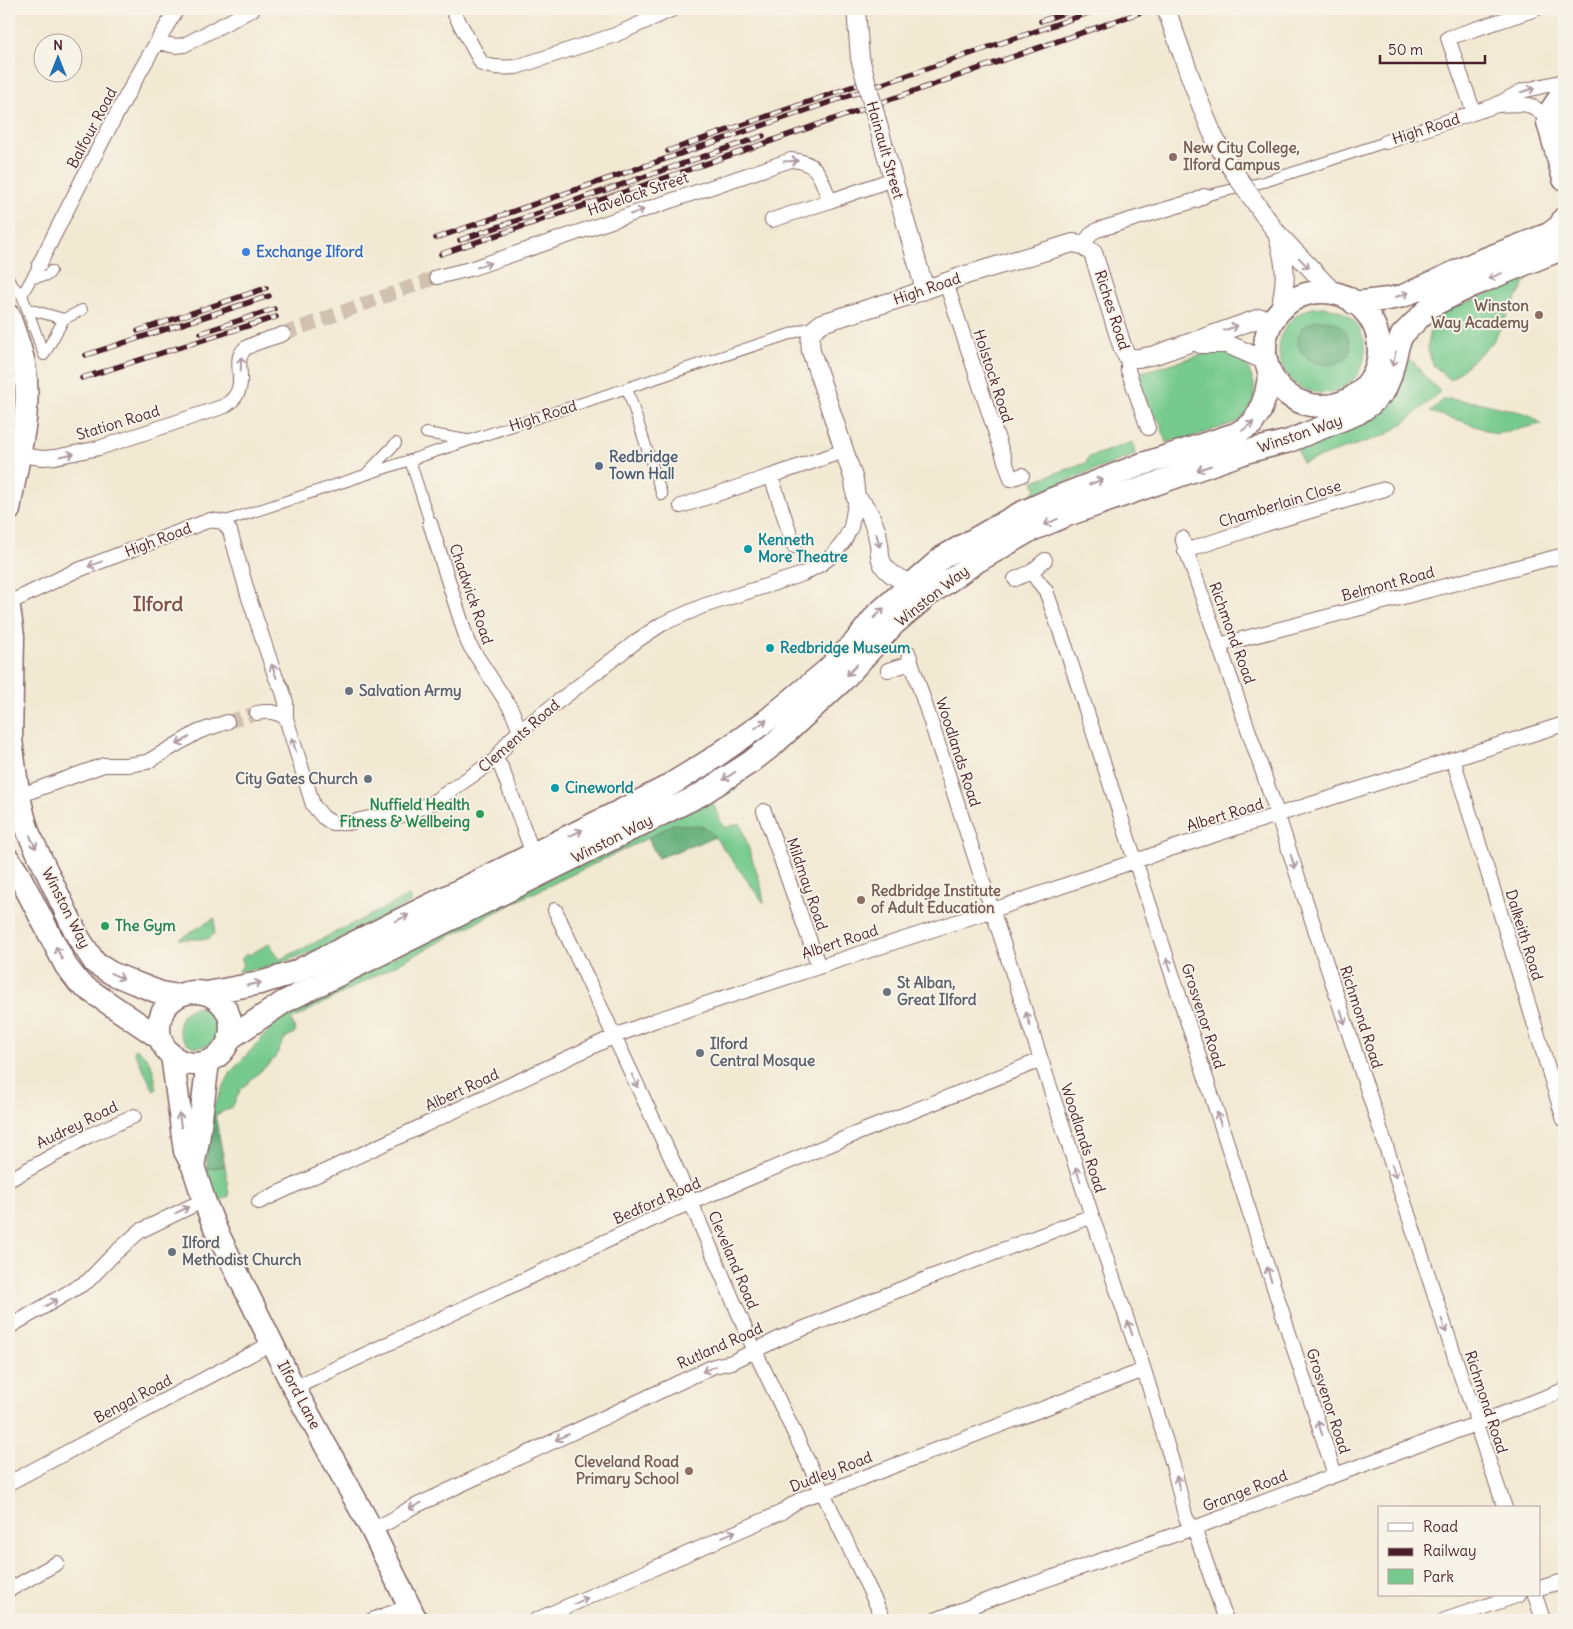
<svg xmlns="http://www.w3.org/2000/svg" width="1573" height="1629" viewBox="0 0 1573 1629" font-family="Delius,sans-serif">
  <rect width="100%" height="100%" fill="#f7f3e8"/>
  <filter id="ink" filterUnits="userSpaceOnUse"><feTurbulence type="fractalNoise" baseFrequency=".02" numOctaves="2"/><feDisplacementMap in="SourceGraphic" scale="10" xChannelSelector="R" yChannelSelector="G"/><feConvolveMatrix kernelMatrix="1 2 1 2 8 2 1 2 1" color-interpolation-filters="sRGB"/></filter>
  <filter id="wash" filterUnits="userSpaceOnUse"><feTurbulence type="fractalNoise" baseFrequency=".0096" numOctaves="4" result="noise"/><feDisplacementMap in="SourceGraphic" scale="20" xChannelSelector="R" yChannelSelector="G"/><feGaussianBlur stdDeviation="1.12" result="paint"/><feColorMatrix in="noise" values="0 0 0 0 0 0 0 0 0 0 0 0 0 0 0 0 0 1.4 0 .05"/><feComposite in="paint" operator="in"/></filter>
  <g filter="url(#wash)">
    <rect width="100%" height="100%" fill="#f2e9d3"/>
    <path fill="#76ca8d" stroke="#60745c" d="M1528,278L1492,343L1451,380L1433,365L1428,350L1429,334L1443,312Z
      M1279 350a43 43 0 1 1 86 0a43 43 0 1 1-86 0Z
      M1222,349L1240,357L1248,367L1254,384V401L1240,421L1180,441L1177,439L1166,443L1160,422L1152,414L1138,377L1139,373Z
      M1406,359L1414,362L1424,376L1439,390V393L1405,422L1386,435L1302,463L1296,445L1333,430Z
      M1449,399L1482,403L1528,414L1542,424L1496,434L1462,421L1430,412L1443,400Z
      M1133,442L1135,455L1081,475L1026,499L1036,489L1033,481L1086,463L1089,457Z
      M733,784L736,789L713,803L719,818L724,828L740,823L761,885L764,903L715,837L658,858L648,838L519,900L291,1020L296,1032L285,1038L274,1059L241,1089L232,1107L212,1117L214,1106L231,1072L284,1014Z
      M409,896L412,902L313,952L267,967L238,972L243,965L242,958L247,953L249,955L270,943L275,954L281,959Z
      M215,918L214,934L208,939H179Z
      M179 1027a20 20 0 1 1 40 0a20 20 0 1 1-40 0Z
      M136,1048C154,1062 152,1068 157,1089L154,1091L134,1051Z
      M225,1166L229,1196L215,1204L207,1169Z"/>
    <path fill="#60ae78" stroke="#556652" d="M1317,320C1329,320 1340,321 1346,333C1367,373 1300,373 1298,342C1298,337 1301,331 1302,327Z
      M673,824L705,827L715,837L658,858L648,838Z
      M215,1115L225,1166L207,1169L206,1157L212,1117Z"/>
  </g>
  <g filter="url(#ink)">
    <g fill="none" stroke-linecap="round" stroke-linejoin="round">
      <path stroke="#d0c1b1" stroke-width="14" stroke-dasharray="14 7" stroke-linecap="butt" d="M283,334L437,277
        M227,722L257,713"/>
      <g stroke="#856666" stroke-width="12">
        <path id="pedestrian" d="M1204,196L1264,182L1386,142
          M32,278L48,275L51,271
          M9,279L10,283L22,295L44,355
          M22,295L39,265
          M28,309L64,319
          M44,355L64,319L82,310
          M627,388L662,495
          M426,433L467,440
          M410,460L430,523
          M367,473L396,443
          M223,522L817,325"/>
      </g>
      <g stroke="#856666" stroke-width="16">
        <path id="minor" d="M452,9L482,64C493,68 504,68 516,67L615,35L673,9
          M157,42L175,46L184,45L253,9
          M1499,105C1523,104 1534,100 1548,122
          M1474,113L1448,38L1536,9
          M1386,142L1494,106L1522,91L1564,81
          M772,220L830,201
          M1082,245L1092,233L1097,230L1197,200L1204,196
          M39,265C83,178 126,91 177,9
          M437,277L470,269L791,160C820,162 820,178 830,201L893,179
          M946,283L1011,479L1022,475
          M1128,358V370L1148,428
          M19,455L43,458L55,457L99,448L225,406C255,386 228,362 246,348C255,342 273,338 283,334
          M771,476L844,451
          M681,506L771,476L794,546
          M430,523L468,643L511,709L520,731
          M1182,538L1278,816L1462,1379L1475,1413L1476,1424L1505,1508
          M1185,551L1266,524L1385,489
          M1045,560L1031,572L1046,591L1066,648L1335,1475
          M1015,579L1031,572
          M9,603L73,572L210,520L223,522L230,531L249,598L276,678L282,689L286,702V718L313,805L323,817L332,823H348L369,818L396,817L407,813L432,803L495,760L510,740L520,731L638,640L662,624L703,606L803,574L821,564L833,555L844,541L851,527L856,498
          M1219,645L1564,555
          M908,652L1092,1216L1144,1370L1173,1465L1185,1515L1187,1520L1194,1528L1226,1620
          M888,670L911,663
          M257,713C268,711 276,711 286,718
          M1453,759L1564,1120
          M495,760L501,767L505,777L533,854
          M18,796L104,765H127L147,762L198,732L227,722
          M764,811L819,967
          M555,910L676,1168L754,1349L884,1620
          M9,1180L88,1136L134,1116
          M259,1202L615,1036L656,1020L993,910L1173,848L1564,724
          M9,1327L88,1281L112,1256L140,1231L204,1200
          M294,1388L668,1212L848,1137L1041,1060
          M9,1483L272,1343
          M372,1530L390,1521L409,1509L714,1366L732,1362L780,1338L931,1277L1092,1216
          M1539,1588L1564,1581
          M9,1590L57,1563
          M1535,1595L1543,1620
          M372,1620L410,1606
          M536,1620L780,1513C795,1502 805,1495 823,1493L1144,1370
          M935,1620L982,1602L1194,1528L1335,1475L1476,1424L1564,1390
          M1445,1620L1519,1595"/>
      </g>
      <g stroke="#856666" stroke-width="20">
        <path id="tertiary" d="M856,9L860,58
          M1166,9L1174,31
          M884,147L925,290
          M1276,232L1333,292
          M1278,237C1286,265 1287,280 1280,309
          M1200,344H1227L1266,361
          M911,583C899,579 885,573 881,560C879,554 880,549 879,544C877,529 869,507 856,498L854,480L811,351C809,337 810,331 822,323L902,298L966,275L1073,243L1082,245L1093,253L1123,349L1128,358H1139L1155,355L1260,318L1274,319"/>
      </g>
      <g stroke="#856666" stroke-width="25">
        <path id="primary" d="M1564,91L1550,112L1548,122L1564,179
          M1265 349a57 57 0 1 1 114 0a57 57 0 1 1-114 0Z
          M1354,303L1388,299L1403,296L1475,263L1549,234L1560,226L1564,218
          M9,316C14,331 21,348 24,364C33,414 16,461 9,510
          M9,608L13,636L11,739L9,744
          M11,739C15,771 18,802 29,834L78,937L95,963L111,973L135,983L161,993L178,996
          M9,860L19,875L66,966L79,983L161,1039
          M159 1028a36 36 0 1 1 72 0a36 36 0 1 1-72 0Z
          M207,993L260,983L293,973L624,809L665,788L709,761L766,721L826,671L855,642L877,614L943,557L1019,514L1050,500L1140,465L1236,434L1252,424L1260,411L1266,394L1270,372
          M230,1038L284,1002L700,795L751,762L774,744L842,681L893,625L927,596L976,562L1029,531L1067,515L1249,451L1289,441L1358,413L1371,404L1384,391L1390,377L1398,345L1402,335L1431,306L1471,286L1564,248
          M172,1055L185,1151L193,1166L204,1200L216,1230L294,1388L372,1530L416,1620
          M193,1166L198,1141L208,1062"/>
      </g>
      <use href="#pedestrian" stroke="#fff" stroke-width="10"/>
      <use href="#minor" stroke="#fff" stroke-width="14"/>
      <use href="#tertiary" stroke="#fff" stroke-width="18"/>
      <use href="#primary" stroke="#fff" stroke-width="22"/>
      <g stroke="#4a1f2b" stroke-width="5.5">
        <path id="rail" d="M1041,21L1076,9
          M668,151L871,80
          M436,238L1100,9
          M460,240L763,136
          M441,254L659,180L1150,9
          M138,331L266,288
          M201,333L274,309
          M86,355L269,296
          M82,378L276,317"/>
      </g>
      <use href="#rail" stroke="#f7f3e8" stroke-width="4" stroke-dasharray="11" stroke-linecap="butt"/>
      <g stroke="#856666" stroke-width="20" stroke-linecap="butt">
        <path id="tertiary-bridge" d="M1174,31C1187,67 1199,104 1215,139C1230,170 1256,203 1276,232
          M860,58L884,147"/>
      </g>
      <use href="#tertiary-bridge" stroke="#fff" stroke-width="18"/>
    </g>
    <defs><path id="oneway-shaft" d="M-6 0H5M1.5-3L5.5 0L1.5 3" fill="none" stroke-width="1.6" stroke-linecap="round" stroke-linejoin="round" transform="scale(1.25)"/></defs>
    <g stroke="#ae9aa0">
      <use href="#oneway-shaft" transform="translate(1528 90) rotate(-17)"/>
      <use href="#oneway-shaft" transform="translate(791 161) rotate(-3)"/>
      <use href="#oneway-shaft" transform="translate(637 212) rotate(-19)"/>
      <use href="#oneway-shaft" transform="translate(1304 263) rotate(46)"/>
      <use href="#oneway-shaft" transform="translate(484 265) rotate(-19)"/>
      <use href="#oneway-shaft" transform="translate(1495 276) rotate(158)"/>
      <use href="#oneway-shaft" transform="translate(1402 295) rotate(-18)"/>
      <use href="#oneway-shaft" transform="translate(1231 328) rotate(-19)"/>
      <use href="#oneway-shaft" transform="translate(1394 359) rotate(103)"/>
      <use href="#oneway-shaft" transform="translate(241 364) rotate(-88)"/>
      <use href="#oneway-shaft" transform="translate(1248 426) rotate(-39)"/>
      <use href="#oneway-shaft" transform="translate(67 455) rotate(-11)"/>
      <use href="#oneway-shaft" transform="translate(1204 468) rotate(161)"/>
      <use href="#oneway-shaft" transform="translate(1096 482) rotate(-21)"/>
      <use href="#oneway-shaft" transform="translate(1051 522) rotate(156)"/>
      <use href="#oneway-shaft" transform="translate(878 540) rotate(76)"/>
      <use href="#oneway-shaft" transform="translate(95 564) rotate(159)"/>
      <use href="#oneway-shaft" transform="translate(879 613) rotate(-45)"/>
      <use href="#oneway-shaft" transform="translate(852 670) rotate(133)"/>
      <use href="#oneway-shaft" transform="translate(274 671) rotate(-110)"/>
      <use href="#oneway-shaft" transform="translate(761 724) rotate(-37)"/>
      <use href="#oneway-shaft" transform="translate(183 741) rotate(149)"/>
      <use href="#oneway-shaft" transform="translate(294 745) rotate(-107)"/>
      <use href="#oneway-shaft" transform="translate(729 776) rotate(147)"/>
      <use href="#oneway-shaft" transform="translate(576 833) rotate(-26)"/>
      <use href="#oneway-shaft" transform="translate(33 842) rotate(65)"/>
      <use href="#oneway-shaft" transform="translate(1293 862) rotate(72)"/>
      <use href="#oneway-shaft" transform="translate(402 918) rotate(-26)"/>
      <use href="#oneway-shaft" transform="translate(59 953) rotate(-117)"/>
      <use href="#oneway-shaft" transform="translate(1169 965) rotate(-108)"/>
      <use href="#oneway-shaft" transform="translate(117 976) rotate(24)"/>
      <use href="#oneway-shaft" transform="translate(254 984) rotate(-12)"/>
      <use href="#oneway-shaft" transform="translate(1343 1017) rotate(72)"/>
      <use href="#oneway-shaft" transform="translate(1028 1019) rotate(-108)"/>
      <use href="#oneway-shaft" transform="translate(635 1081) rotate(65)"/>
      <use href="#oneway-shaft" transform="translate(1219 1119) rotate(-108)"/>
      <use href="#oneway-shaft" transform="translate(180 1120) rotate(-98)"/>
      <use href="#oneway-shaft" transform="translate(1394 1171) rotate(72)"/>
      <use href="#oneway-shaft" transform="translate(1078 1174) rotate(-108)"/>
      <use href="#oneway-shaft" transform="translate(182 1210) rotate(-26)"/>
      <use href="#oneway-shaft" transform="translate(1269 1274) rotate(-108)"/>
      <use href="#oneway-shaft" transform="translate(51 1303) rotate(-30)"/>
      <use href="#oneway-shaft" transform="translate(1444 1326) rotate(72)"/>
      <use href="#oneway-shaft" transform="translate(1130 1328) rotate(-109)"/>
      <use href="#oneway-shaft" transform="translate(709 1369) rotate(157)"/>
      <use href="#oneway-shaft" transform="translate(1320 1428) rotate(-108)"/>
      <use href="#oneway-shaft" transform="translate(562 1437) rotate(155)"/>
      <use href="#oneway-shaft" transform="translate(1178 1483) rotate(-104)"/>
      <use href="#oneway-shaft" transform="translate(415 1506) rotate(154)"/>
      <use href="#oneway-shaft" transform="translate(729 1534) rotate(-23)"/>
      <use href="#oneway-shaft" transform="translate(581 1601) rotate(-25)"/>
    </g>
  </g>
  <g fill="#8d6e63" stroke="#f7f3e8" stroke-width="2">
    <circle cx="1173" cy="157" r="5"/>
    <circle cx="1539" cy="315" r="5"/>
    <circle cx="861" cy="900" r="5"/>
    <circle cx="689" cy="1471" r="5"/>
  </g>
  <circle fill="#3f7fe0" stroke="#f7f3e8" stroke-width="2" cx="246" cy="252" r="5"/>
  <circle fill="#5c6f8a" stroke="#f7f3e8" stroke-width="2" cx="599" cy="466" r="5"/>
  <g fill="#0f9aa8" stroke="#f7f3e8" stroke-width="2">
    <circle cx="748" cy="549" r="5"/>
    <circle cx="770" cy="648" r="5"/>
    <circle cx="555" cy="788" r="5"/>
  </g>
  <g fill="#6b7280" stroke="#f7f3e8" stroke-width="2">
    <circle cx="349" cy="691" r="5"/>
    <circle cx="368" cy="779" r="5"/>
    <circle cx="887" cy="992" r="5"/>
    <circle cx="700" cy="1053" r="5"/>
    <circle cx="172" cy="1252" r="5"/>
  </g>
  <g fill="#2e9e5b" stroke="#f7f3e8" stroke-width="2">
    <circle cx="480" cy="814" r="5"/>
    <circle cx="105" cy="926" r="5"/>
  </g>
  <g text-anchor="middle" stroke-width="4" stroke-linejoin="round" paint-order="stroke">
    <g font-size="15" fill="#4a1f2b" stroke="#f7f3e8">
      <text transform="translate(92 128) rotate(-62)" y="5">Balfour Road</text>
      <text transform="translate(1426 129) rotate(-18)" y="5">High Road</text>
      <text transform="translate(885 150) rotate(74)" y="5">Hainault Street</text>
      <text transform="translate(638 194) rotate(-19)" y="5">Havelock Street</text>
      <text transform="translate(927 289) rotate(-19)" y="5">High Road</text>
      <text transform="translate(1112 310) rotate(72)" y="5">Riches Road</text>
      <text transform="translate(993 376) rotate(72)" y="5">Holstock Road</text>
      <text transform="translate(543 416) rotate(-18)" y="5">High Road</text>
      <text transform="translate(118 423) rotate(-17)" y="5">Station Road</text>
      <text transform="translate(1300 434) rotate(-19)" y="5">Winston Way</text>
      <text transform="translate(1280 504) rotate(-17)" y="5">Chamberlain Close</text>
      <text transform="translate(158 540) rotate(-21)" y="5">High Road</text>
      <text transform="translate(1388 584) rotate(-15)" y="5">Belmont Road</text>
      <text transform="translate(471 594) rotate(71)" y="5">Chadwick Road</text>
      <text transform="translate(932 596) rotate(-38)" y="5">Winston Way</text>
      <text transform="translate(1232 633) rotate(70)" y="5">Richmond Road</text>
      <text transform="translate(519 736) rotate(-41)" y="5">Clements Road</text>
      <text transform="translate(958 752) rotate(72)" y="5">Woodlands Road</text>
      <text transform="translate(1225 815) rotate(-17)" y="5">Albert Road</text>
      <text transform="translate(612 839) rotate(-27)" y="5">Winston Way</text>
      <text transform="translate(807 884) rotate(71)" y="5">Mildmay Road</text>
      <text transform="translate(66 908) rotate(63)" y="5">Winston Way</text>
      <text transform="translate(1524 935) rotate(73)" y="5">Dalkeith Road</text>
      <text transform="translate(840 942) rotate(-18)" y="5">Albert Road</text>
      <text transform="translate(1203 1016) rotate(72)" y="5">Grosvenor Road</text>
      <text transform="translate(1361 1017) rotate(72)" y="5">Richmond Road</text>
      <text transform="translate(462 1090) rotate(-25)" y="5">Albert Road</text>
      <text transform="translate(77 1125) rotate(-26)" y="5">Audrey Road</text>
      <text transform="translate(1083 1138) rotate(72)" y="5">Woodlands Road</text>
      <text transform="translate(657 1201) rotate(-24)" y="5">Bedford Road</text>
      <text transform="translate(733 1260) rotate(67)" y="5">Cleveland Road</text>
      <text transform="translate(720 1346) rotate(-24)" y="5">Rutland Road</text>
      <text transform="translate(299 1395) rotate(62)" y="5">Ilford Lane</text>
      <text transform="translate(133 1399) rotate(-28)" y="5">Bengal Road</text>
      <text transform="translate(1328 1401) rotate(72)" y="5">Grosvenor Road</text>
      <text transform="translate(1486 1402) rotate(72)" y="5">Richmond Road</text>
      <text transform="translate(831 1472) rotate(-21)" y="5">Dudley Road</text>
      <text transform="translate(1245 1491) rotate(-21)" y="5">Grange Road</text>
    </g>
    <g font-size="15" font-weight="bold" fill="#785e54" stroke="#f7f3e8" text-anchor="start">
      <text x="1183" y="153">New City College,<tspan x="1183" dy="17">Ilford Campus</tspan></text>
      <text x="1529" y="311" text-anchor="end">Winston<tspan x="1529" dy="17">Way Academy</tspan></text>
      <text x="871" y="896">Redbridge Institute<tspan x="871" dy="17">of Adult Education</tspan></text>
      <text x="679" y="1467" text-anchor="end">Cleveland Road<tspan x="679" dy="17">Primary School</tspan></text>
    </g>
    <g font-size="15" font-weight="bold" fill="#366cbe" stroke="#f7f3e8" text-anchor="start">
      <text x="256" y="257">Exchange Ilford</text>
    </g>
    <g font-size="15" font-weight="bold" fill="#4e5e75" stroke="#f7f3e8" text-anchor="start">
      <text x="609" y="462">Redbridge<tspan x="609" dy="17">Town Hall</tspan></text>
    </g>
    <g font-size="15" font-weight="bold" fill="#0d838f" stroke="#f7f3e8" text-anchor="start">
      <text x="758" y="545">Kenneth<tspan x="758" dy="17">More Theatre</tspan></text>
      <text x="780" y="653">Redbridge Museum</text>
      <text x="565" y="793">Cineworld</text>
    </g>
    <g font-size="15" font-weight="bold" fill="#5b616d" stroke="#f7f3e8" text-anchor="start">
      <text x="359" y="696">Salvation Army</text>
      <text x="358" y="784" text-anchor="end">City Gates Church</text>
      <text x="897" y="988">St Alban,<tspan x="897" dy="17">Great Ilford</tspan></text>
      <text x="710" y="1049">Ilford<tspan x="710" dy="17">Central Mosque</tspan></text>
      <text x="182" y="1248">Ilford<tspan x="182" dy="17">Methodist Church</tspan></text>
    </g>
    <g font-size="15" font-weight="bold" fill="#27864d" stroke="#f7f3e8" text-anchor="end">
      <text x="470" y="810">Nuffield Health<tspan x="470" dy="17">Fitness &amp; Wellbeing</tspan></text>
      <text x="115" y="931" text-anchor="start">The Gym</text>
    </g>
    <g font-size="20" font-weight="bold" fill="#835449" stroke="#f7f3e8">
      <text x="158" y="611">Ilford</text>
    </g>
  </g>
  <rect width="1573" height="1629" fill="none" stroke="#f7f3e8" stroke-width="30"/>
  <rect x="1378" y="1506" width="162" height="90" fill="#f7f3e8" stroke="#b29e9c"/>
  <rect x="1388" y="1523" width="25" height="8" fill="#ffffff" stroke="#b29e9c"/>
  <text x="1423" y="1532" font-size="15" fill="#4a1f2b">Road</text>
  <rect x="1388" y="1548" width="25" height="8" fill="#4a1f2b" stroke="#b29e9c"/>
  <text x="1423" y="1556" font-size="15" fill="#4a1f2b">Railway</text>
  <rect x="1388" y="1569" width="25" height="15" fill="#76ca8d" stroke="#b29e9c"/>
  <text x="1423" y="1582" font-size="15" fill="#4a1f2b">Park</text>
  <g transform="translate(58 58)"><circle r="24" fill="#f7f3e8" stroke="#b29e9c"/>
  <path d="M0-4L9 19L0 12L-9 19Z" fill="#1f6fb2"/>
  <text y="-8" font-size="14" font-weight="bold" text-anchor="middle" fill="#4a1f2b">N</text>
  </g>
  <path d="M1380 55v8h105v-8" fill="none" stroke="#4a1f2b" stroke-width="2.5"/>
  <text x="1388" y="55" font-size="15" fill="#4a1f2b" stroke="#f7f3e8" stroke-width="4" paint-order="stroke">50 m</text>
</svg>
